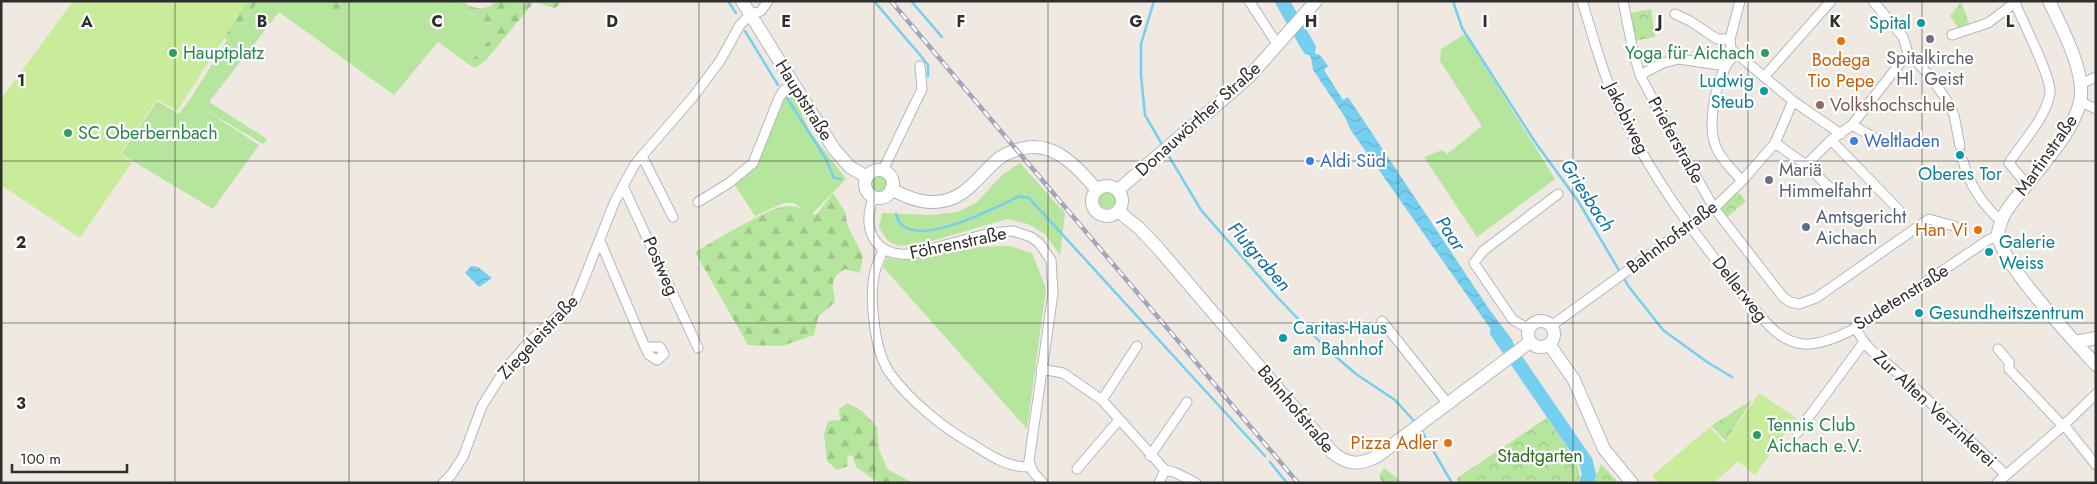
<svg xmlns="http://www.w3.org/2000/svg" width="2097" height="484" viewBox="0 0 2097 484" font-family="Jost,sans-serif">
  <defs>
    <pattern id="forest-firs" width="22" height="20" patternUnits="userSpaceOnUse" patternTransform="scale(1.25)"><rect width="22" height="20" fill="#b6e59e"/><path d="M5 1l3.5 6h-7zM16 11l3.5 6h-7z" fill="#9dc588"/></pattern>
    <pattern id="park-crowns" width="20" height="18" patternUnits="userSpaceOnUse" patternTransform="scale(1.25)"><rect width="20" height="18" fill="#b6e59e"/><path d="M2 6a3 3 0 1 1 6 0M12 15a3 3 0 1 1 6 0" fill="none" stroke="#9dc588"/></pattern>
    <pattern id="water-waves" width="16" height="10" patternUnits="userSpaceOnUse" patternTransform="scale(1.25)"><rect width="16" height="10" fill="#75cff0"/><path d="M0 5q4-4 8 0t8 0" fill="none" stroke="#66b2ce"/></pattern>
  </defs>
  <rect width="100%" height="100%" fill="#efe9e1"/>
  <path fill="#b6e59e" d="M259,1H308L334,19L354,1H448L450,5L500,28L468,64L438,42L394,95L279,12L209,102L267,139L263,144L202,108L259,145L213,209L121,154L157,101L179,114L191,98L227,40Z
    M1465,34L1555,179L1477,237L1424,157L1442,150L1447,154L1482,126L1440,61L1441,49Z
    M788,94L794,97L809,130L846,179L811,215L794,203H784L755,216L734,184L756,166L782,98Z
    M1020,163L1065,213L1060,255L1045,234L1028,224L1007,219L925,243L899,246L888,241L879,228L882,213L930,215L958,212L977,202L1002,175Z
    M868 184a10 10 0 1 1 20 0a10 10 0 1 1-20 0Z
    M1098 200a9 9 0 1 1 18 0a9 9 0 1 1-18 0Z
    M1010,246L1032,253L1046,289L1027,429L883,267L887,258L901,260L968,247Z"/>
  <path fill="url(#forest-firs)" d="M234,1H259L227,40L222,36Z
    M308,1H354L334,19Z
    M448,1H463C473,11 488,10 497,1H564L555,8L534,2L486,60L475,68L468,64L500,28L450,5Z
    M833,193L845,212L848,227L863,256L860,273L845,269C828,279 833,285 835,302L818,317L814,335L782,346L748,345L695,252C715,241 767,208 786,206C797,205 807,211 816,215Z
    M847,403L862,411L877,427L879,449L887,469L913,483H879L856,467L853,456L847,455L848,466L837,470L827,461L824,434L828,421L840,420L839,409Z
    M1384,468L1403,483H1383L1379,476Z"/>
  <path fill="url(#park-crowns)" d="M1961,2L1969,23L1959,28L1950,16Z
    M1651,9L1655,37L1635,41L1630,13Z
    M1738,192L1746,201L1726,218L1720,208Z
    M1752,400L1726,441L1711,426Z
    M1547,418L1577,462L1580,477L1577,483H1457V478Z
    M1601,464L1619,483H1593Z"/>
  <path fill="#c9ec9a" d="M73,1H248L177,111L157,99L120,154L132,162L80,238L1,185V99Z
    M1759,393L1796,418L1755,475L1738,461L1714,483H1659L1652,476L1710,427L1725,443Z"/>
  <path fill="url(#water-waves)" d="M1276,1H1287L1295,14L1287,22Z
    M1302,30L1316,54L1320,55L1328,66L1324,70L1343,100L1348,97L1489,309L1513,341L1504,348L1350,129L1345,117L1313,70L1311,58L1298,35Z
    M471,266L478,267L492,278L479,287L465,273Z"/>
  <g fill="none" stroke-linecap="round" stroke-linejoin="round">
    <path stroke="#75cff0" stroke-width="2.5" d="M728,1L736,13
      M874,1L920,55L928,65V76
      M911,1L942,37
      M1154,1L1141,44V75L1145,115L1163,146
      M1453,1L1462,28L1535,142L1578,201L1629,287L1663,330L1707,362L1732,377
      M745,31L778,85
      M787,98L826,159L834,178L841,179
      M1167,153L1201,210L1278,298L1327,349L1356,374L1395,400L1415,422
      M896,214C897,217 898,222 901,224C923,247 997,206 1020,196L1029,198L1265,456
      M1420,428L1452,483
      M1270,462L1287,483"/>
    <path stroke="#75cff0" stroke-width="14" d="M1282,1L1309,48
      M1497,332L1586,462L1589,475L1586,483"/>
    <path stroke="#c8c4bd" stroke-width="9" stroke-dasharray="9 4.5" stroke-linecap="butt" d="M1960,146L1963,161"/>
    <g stroke="#b4b7c1" stroke-width="11">
      <path id="street" d="M1249,1L1278,45
        M1582,1C1592,32 1600,65 1613,95C1648,176 1702,244 1757,312C1770,328 1787,346 1810,344C1842,341 1873,317 1899,300C1929,280 1958,260 1988,240L1998,236
        M1623,1L1633,51L1640,75L1667,126L1714,208L1783,297L1790,302L1799,304L1816,298L1929,219L1954,226
        M1740,1L1730,39L1731,49L1793,101L1841,134
        M1873,1L1903,37L1908,53L1931,77L1947,101L1954,115L1960,146
        M2015,3C2022,20 2052,78 2050,93C2046,118 2023,141 2009,163L2027,185
        M1675,14L1690,21L1717,39H1730
        M1952,35L1988,23L2017,1
        M1735,54C1732,58 1728,62 1726,66C1715,86 1707,125 1716,147C1721,160 1733,170 1742,181
        M1640,75L1663,63L1679,59L1726,66
        M1764,77L1831,1
        M2081,84L2096,77
        M2081,102L2096,109
        M1852,125L1873,137
        M1831,140L1899,210
        M1775,143L1806,165L1829,187L1844,192
        M642,156L673,217
        M1963,161C1969,184 1983,205 2001,221
        M1806,165L1831,140L1852,125L1908,53
        M883,170L922,89L920,66
        M623,186L698,348
        M874,196C861,229 874,257 911,254L990,233L1013,231L1031,237L1039,243L1051,260L1053,293L1029,461L1033,472L1043,483
        M698,202L729,183L753,163L779,98L784,90L793,84
        M600,241L606,255L645,347L649,355L657,360L664,354L660,347H645
        M883,250C881,256 878,262 876,268C868,293 874,349 889,372C908,399 943,428 972,444C991,456 1008,468 1031,467
        M1382,321L1448,404
        M1551,326L1714,208L1742,181L1775,143L1793,101
        M1529,329L1513,320L1474,263L1483,251L1558,194
        M1864,342L1872,351L1913,386L2006,475
        M1998,349L2009,362V369L2063,426
        M1041,369L1063,373L1102,400L1165,470L1159,483
        M1102,400L1137,346
        M2064,425L2096,465
        M1797,433L1864,342L1855,327
        M1150,456L1187,402
        M1077,469L1119,420
        M1165,470L1174,472L1196,483
        M443,483L451,475L463,457L482,406L506,368L528,343L576,299L615,201L635,164L693,97L720,61L740,25L751,14L761,11L768,1
        M1997,483L2064,425L2096,394"/>
    </g>
    <g stroke="#b4b7c1" stroke-width="14">
      <path id="secondary" d="M742,1L834,149L850,167L867,177
        M2049,1C2061,26 2087,74 2080,102C2074,127 2054,151 2038,171C2028,185 2014,198 2005,213C2002,220 1998,227 1998,235C2000,262 2075,342 2096,365
        M865 184a14 14 0 1 1 28 0a14 14 0 1 1-28 0Z
        M1092 201a15 15 0 1 1 30 0a15 15 0 1 1-30 0Z
        M891,189C904,196 920,203 935,202C964,201 977,178 996,161C1002,155 1009,152 1017,150C1051,138 1076,165 1096,189
        M1118,190L1249,77L1316,1
        M1118,211L1139,228L1158,248L1333,453C1349,466 1362,465 1379,455L1530,342
        M1528 334a13 13 0 1 1 26 0a13 13 0 1 1-26 0Z
        M2075,342L2096,338
        M1549,344L1574,380L1604,449L1632,483"/>
    </g>
    <use href="#street" stroke="#fff" stroke-width="9"/>
    <use href="#secondary" stroke="#fff" stroke-width="12"/>
    <g stroke="#a3a6b8" stroke-width="4.5">
      <path id="rail" d="M891,1L1298,483"/>
    </g>
    <use href="#rail" stroke="#fff" stroke-width="2.5" stroke-dasharray="8" stroke-linecap="butt"/>
  </g>
  <path fill="none" stroke="#2e2e2e" stroke-width="1" stroke-opacity="0.55" d="M175,1V483M349,1V483M524,1V483M699,1V483M874,1V483M1048,1V483M1223,1V483M1398,1V483M1573,1V483M1748,1V483M1922,1V483M1,161H2096M1,323H2096"/>
  <g fill="#0f9aa8" stroke="#fff" stroke-width="2">
    <circle cx="1921" cy="23" r="5"/>
    <circle cx="1764" cy="91" r="5"/>
    <circle cx="1960" cy="155" r="5"/>
    <circle cx="1989" cy="252" r="5"/>
    <circle cx="1919" cy="313" r="5"/>
    <circle cx="1283" cy="338" r="5"/>
  </g>
  <g fill="#6b7280" stroke="#fff" stroke-width="2">
    <circle cx="1930" cy="39" r="5"/>
    <circle cx="1769" cy="180" r="5"/>
  </g>
  <g fill="#e8710a" stroke="#fff" stroke-width="2">
    <circle cx="1841" cy="41" r="5"/>
    <circle cx="1978" cy="230" r="5"/>
    <circle cx="1448" cy="443" r="5"/>
  </g>
  <g fill="#2e9e5b" stroke="#fff" stroke-width="2">
    <circle cx="173" cy="53" r="5"/>
    <circle cx="1765" cy="53" r="5"/>
    <circle cx="68" cy="133" r="5"/>
    <circle cx="1757" cy="435" r="5"/>
  </g>
  <circle fill="#8d6e63" stroke="#fff" stroke-width="2" cx="1820" cy="105" r="5"/>
  <g fill="#3f7fe0" stroke="#fff" stroke-width="2">
    <circle cx="1854" cy="141" r="5"/>
    <circle cx="1310" cy="161" r="5"/>
  </g>
  <circle fill="#5c6f8a" stroke="#fff" stroke-width="2" cx="1806" cy="227" r="5"/>
  <g text-anchor="middle" stroke-width="4.5" stroke-linejoin="round" paint-order="stroke">
    <g font-size="18" fill="#0d838f" stroke="#fff" text-anchor="start">
      <text x="1911" y="29" text-anchor="end">Spital</text>
      <text x="1754" y="87" text-anchor="end">Ludwig<tspan x="1754" dy="21">Steub</tspan></text>
      <text x="1960" y="180" text-anchor="middle">Oberes Tor</text>
      <text x="1999" y="248">Galerie<tspan x="1999" dy="21">Weiss</tspan></text>
      <text x="1929" y="319">Gesundheitszentrum</text>
      <text x="1293" y="334">Caritas-Haus<tspan x="1293" dy="21">am Bahnhof</tspan></text>
    </g>
    <g font-size="18" fill="#27864d" stroke="#fff" text-anchor="start">
      <text x="183" y="59">Hauptplatz</text>
      <text x="1755" y="59" text-anchor="end">Yoga für Aichach</text>
      <text x="78" y="139">SC Oberbernbach</text>
      <text x="1767" y="431">Tennis Club<tspan x="1767" dy="21">Aichach e.V.</tspan></text>
    </g>
    <g font-size="18" fill="#5b616d" stroke="#fff">
      <text x="1930" y="64">Spitalkirche<tspan x="1930" dy="21">Hl. Geist</tspan></text>
      <text x="1779" y="176" text-anchor="start">Mariä<tspan x="1779" dy="21">Himmelfahrt</tspan></text>
    </g>
    <g font-size="18" fill="#c56008" stroke="#fff" text-anchor="end">
      <text x="1841" y="66" text-anchor="middle">Bodega<tspan x="1841" dy="21">Tio Pepe</tspan></text>
      <text x="1968" y="236">Han Vi</text>
      <text x="1438" y="449">Pizza Adler</text>
    </g>
    <g font-size="18" fill="#2e2e2e" stroke="#fff">
      <text transform="translate(804 100) rotate(58)" y="6">Hauptstraße</text>
      <text transform="translate(1627 118) rotate(64)" y="6">Jakobiweg</text>
      <text transform="translate(1198 119) rotate(-42)" y="6">Donauwörther Straße</text>
      <text transform="translate(1676 140) rotate(61)" y="6">Prieferstraße</text>
      <text transform="translate(2046 155) rotate(-55)" y="6">Martinstraße</text>
      <text transform="translate(1672 237) rotate(-37)" y="6">Bahnhofstraße</text>
      <text transform="translate(958 243) rotate(-12)" y="6">Föhrenstraße</text>
      <text transform="translate(661 266) rotate(66)" y="6">Postweg</text>
      <text transform="translate(1740 289) rotate(52)" y="6">Dellerweg</text>
      <text transform="translate(1901 297) rotate(-32)" y="6">Sudetenstraße</text>
      <text transform="translate(538 337) rotate(-47)" y="6">Ziegeleistraße</text>
      <text transform="translate(1296 409) rotate(50)" y="6">Bahnhofstraße</text>
      <text transform="translate(1935 409) rotate(43)" y="6">Zur Alten Verzinkerei</text>
    </g>
    <g font-size="18" fill="#785e54" stroke="#fff" text-anchor="start">
      <text x="1830" y="111">Volkshochschule</text>
    </g>
    <g font-size="18" fill="#366cbe" stroke="#fff" text-anchor="start">
      <text x="1864" y="147">Weltladen</text>
      <text x="1320" y="167">Aldi Süd</text>
    </g>
    <g font-size="18" fill="#4e5e75" stroke="#fff" text-anchor="start">
      <text x="1816" y="223">Amtsgericht<tspan x="1816" dy="21">Aichach</tspan></text>
    </g>
    <g font-size="18" fill="#2c6e1b" stroke="#fff">
      <text x="1540" y="462">Stadtgarten</text>
    </g>
    <g font-size="19" font-style="italic" fill="#0d6fa3" stroke="#fff">
      <text transform="translate(1588 195) rotate(57)" y="7">Griesbach</text>
      <text transform="translate(1451 233) rotate(56)" y="7">Paar</text>
      <text transform="translate(1260 256) rotate(49)" y="7">Flutgraben</text>
    </g>
  </g>
  <g font-size="16" text-anchor="middle" font-weight="bold" fill="#2e2e2e" stroke="#fff" stroke-width="4.5" stroke-linejoin="round" paint-order="stroke">
    <text x="87" y="27">A</text>
    <text x="262" y="27">B</text>
    <text x="437" y="27">C</text>
    <text x="612" y="27">D</text>
    <text x="786" y="27">E</text>
    <text x="961" y="27">F</text>
    <text x="1136" y="27">G</text>
    <text x="1311" y="27">H</text>
    <text x="1485" y="27">I</text>
    <text x="1660" y="27">J</text>
    <text x="1835" y="27">K</text>
    <text x="2010" y="27">L</text>
    <text x="21" y="86">1</text>
    <text x="21" y="248">2</text>
    <text x="21" y="409">3</text>
  </g>
  <rect width="2097" height="484" fill="none" stroke="#2e2e2e" stroke-width="5"/>
  <path d="M12 464v8h115v-8" fill="none" stroke="#2e2e2e" stroke-width="2.5"/>
  <text x="20" y="464" font-size="15" fill="#2e2e2e" stroke="#ffffff" stroke-width="4" paint-order="stroke">100 m</text>
</svg>
